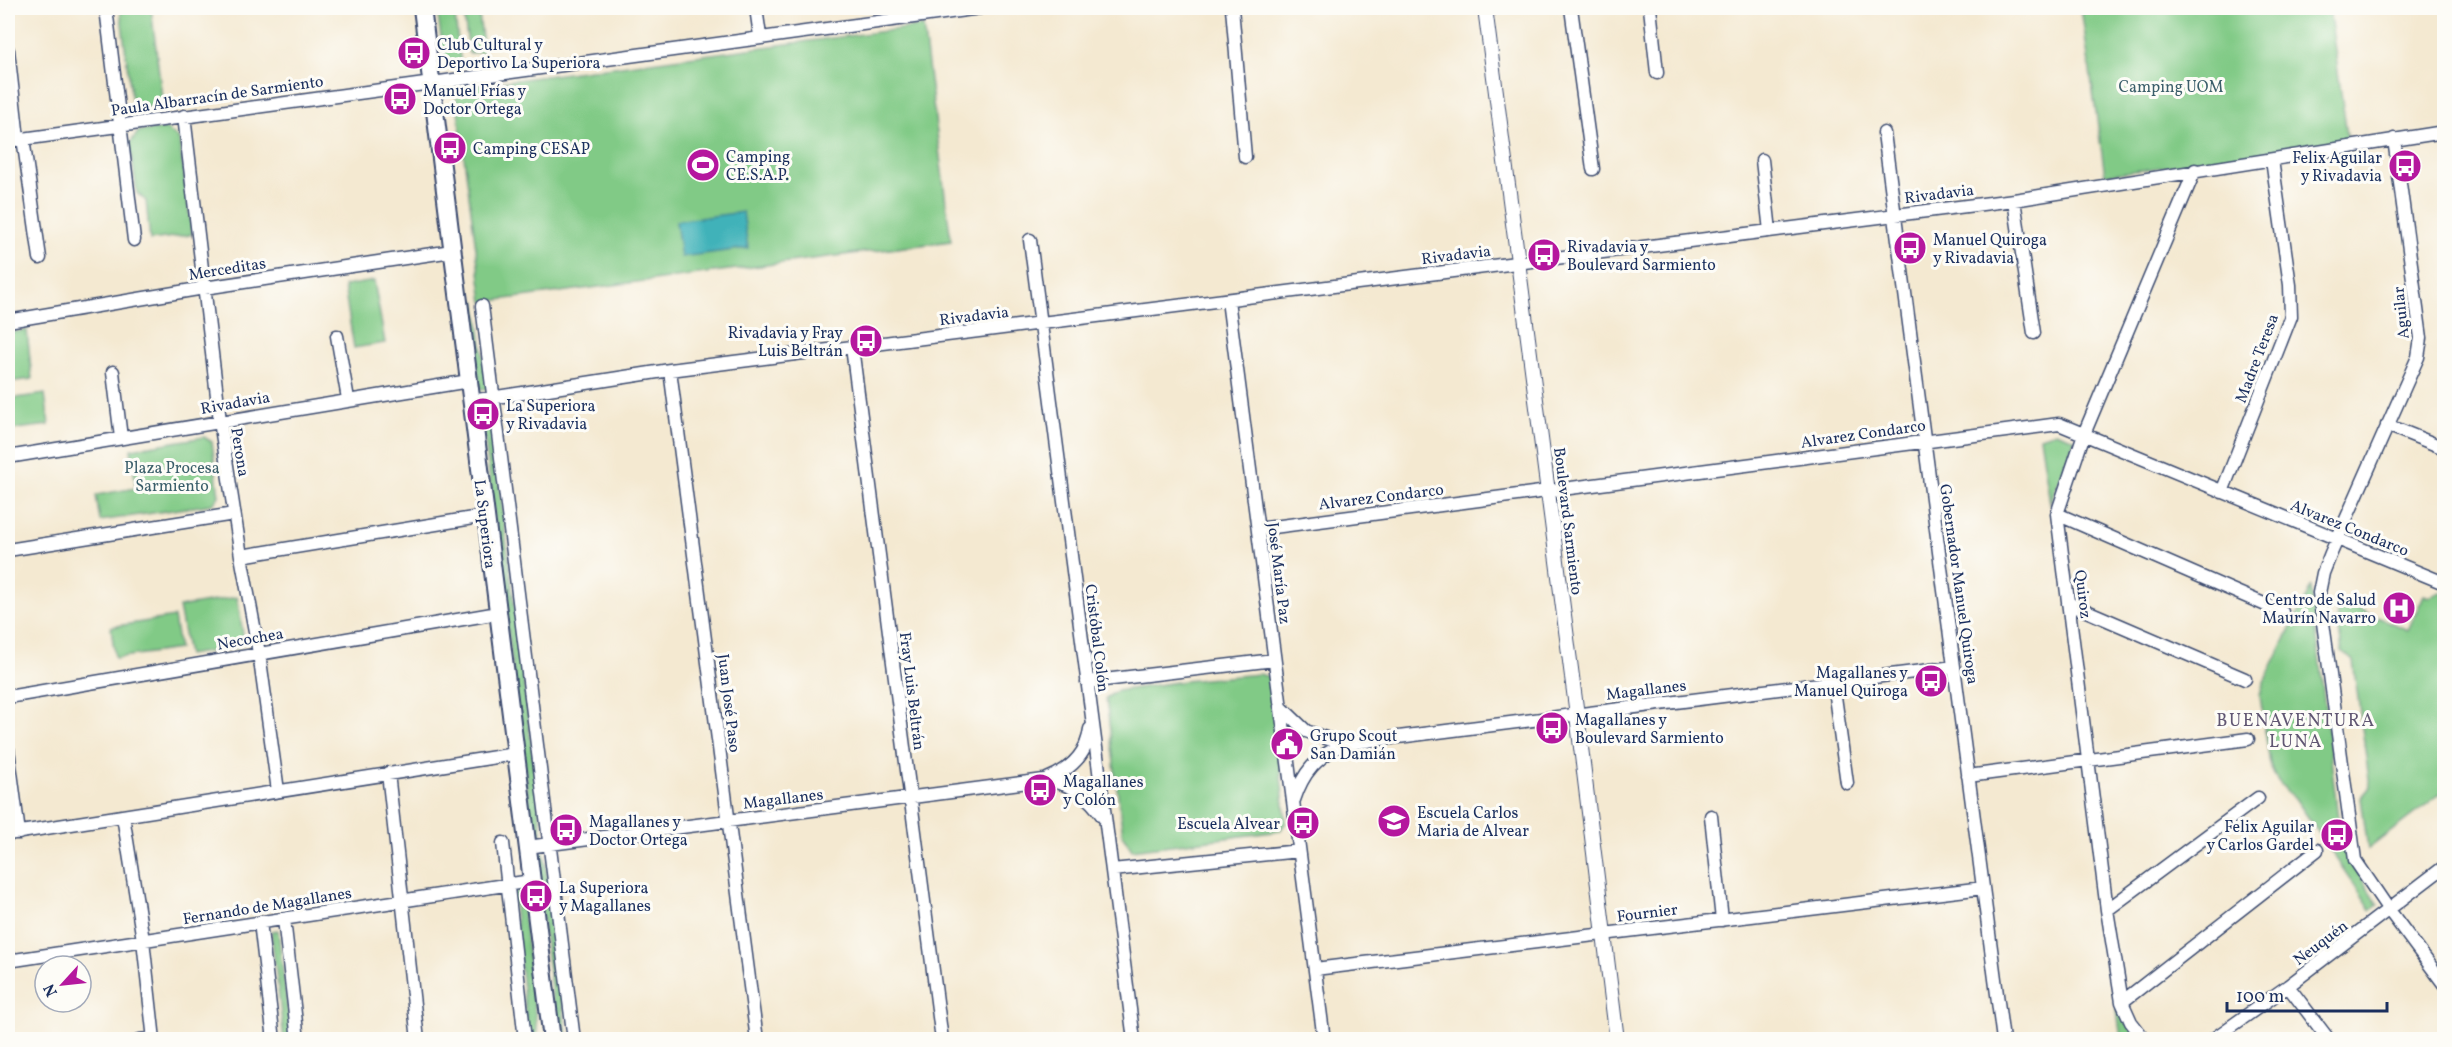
<svg xmlns="http://www.w3.org/2000/svg" width="2452" height="1047" viewBox="0 0 2452 1047" font-family="Vollkorn,serif">
  <rect width="100%" height="100%" fill="#fdfcf7"/>
  <filter id="ink" filterUnits="userSpaceOnUse"><feTurbulence type="fractalNoise" baseFrequency=".0167" numOctaves="2"/><feDisplacementMap in="SourceGraphic" scale="12" xChannelSelector="R" yChannelSelector="G"/><feConvolveMatrix kernelMatrix="1 2 1 2 8 2 1 2 1" color-interpolation-filters="sRGB"/></filter>
  <filter id="wash" filterUnits="userSpaceOnUse"><feTurbulence type="fractalNoise" baseFrequency=".008" numOctaves="4" result="noise"/><feDisplacementMap in="SourceGraphic" scale="24" xChannelSelector="R" yChannelSelector="G"/><feGaussianBlur stdDeviation="1.35" result="paint"/><feColorMatrix in="noise" values="0 0 0 0 0 0 0 0 0 0 0 0 0 0 0 0 0 1.4 0 .05"/><feComposite in="paint" operator="in"/></filter>
  <g filter="url(#wash)">
    <rect width="100%" height="100%" fill="#f4e9d1"/>
    <path fill="#81ca86" stroke="#4e7c72" stroke-width="1.5" d="M120,8H151L163,105L133,109Z
      M437,8H454L461,66L445,68Z
      M463,8H478L484,52L469,53Z
      M2081,8H2329L2348,142L2105,175Z
      M923,26L951,241L483,302L455,88Z
      M166,129L179,139L192,233L190,235L150,240L146,201L137,193L130,143L139,131Z
      M374,281L385,343L354,348L344,286Z
      M469,301H476L488,389H480Z
      M27,330L32,379L8,382V333Z
      M45,394L49,425L8,430V399Z
      M490,406L542,833L533,837L481,407Z
      M2055,432L2075,439L2050,503L2040,437Z
      M204,437L212,442L219,496L213,504L100,521L96,495L136,488L131,449Z
      M2311,587L2339,827L2344,850L2378,905L2371,910L2295,798C2284,790 2273,777 2270,764L2260,696L2263,684Z
      M2440,592L2444,594V791L2368,849L2361,798L2370,787L2353,661L2342,651L2335,599L2408,630L2424,595L2429,597Z
      M237,597L244,640L239,647L188,655L179,607Z
      M174,617L179,649L115,658L111,627Z
      M1259,674L1270,677L1286,822L1280,831L1132,850L1123,836L1106,698L1117,691L1184,681Z
      M544,852L567,1039H557L535,855Z
      M513,892H521L538,1039H528Z
      M278,930L291,1039H284L271,931Z
      M2117,1010L2139,1039H2121Z"/>
    <path fill="#41b2b9" stroke="#2e708c" stroke-width="1.5" d="M743,212L748,248L681,257L676,221Z"/>
  </g>
  <g filter="url(#ink)">
    <g fill="none" stroke-linecap="round" stroke-linejoin="round">
      <g stroke="#3c4b6f" stroke-width="15">
        <path id="minor" d="M106,8L134,240
          M756,8L760,36
          M1232,8L1245,157
          M1571,8L1593,169
          M1650,8L1657,73
          M8,50L18,139
          M184,116L220,421L241,556L259,653L278,791
          M1884,133L2003,1040
          M23,138L40,258
          M2394,139L2421,338L2418,357L2331,553L2323,573L2319,593L2355,860L2389,910L2444,984
          M8,141L980,8
          M1762,160L1770,231
          M2014,200L2034,333
          M1030,240L1134,1040
          M1228,300L1324,1040
          M482,306L574,1040
          M8,321L204,288L452,251
          M337,336L348,399
          M852,347L942,1040
          M670,370L757,1040
          M113,372L121,438
          M471,401L670,370L2014,200L2444,132
          M2387,425L2444,448
          M8,457L469,381
          M2222,492L2291,316L2290,285L2272,160
          M2057,514L2282,612
          M1258,529L2059,424L2444,583
          M8,550L234,514
          M241,556L485,516
          M2068,603L2245,679
          M1087,682L1274,660
          M1833,682L1847,783
          M8,697L498,613
          M1280,706L1306,731L1343,744
          M8,749L19,833
          M388,773L418,1040
          M1968,776L2248,739
          M1047,779C1070,770 1087,754 1090,729
          M1294,800C1303,772 1317,757 1343,744L1954,667
          M123,816L143,940L154,1040
          M1711,816L1722,920
          M8,834L515,754
          M503,843L525,1040
          M527,847L1044,780C1072,783 1088,795 1104,818
          M1112,870L1299,851
          M2107,910L2258,798
          M284,919L298,1040
          M260,922L274,1040
          M8,961L531,881
          M1315,969L1983,888
          M2288,986L2329,1040
          M2122,1002L2317,850
          M140,1040L154,1038
          M2145,1040L2131,1022L2122,1002L2107,910L2057,514L2084,434L2195,170
          M2212,1040L2288,986L2444,867"/>
      </g>
      <g stroke="#3c4b6f" stroke-width="16">
        <path id="tertiary" d="M1485,8L1577,715L1617,1040"/>
      </g>
      <g stroke="#3c4b6f" stroke-width="20">
        <path id="secondary" d="M422,8L552,1040"/>
      </g>
      <use href="#minor" stroke="#fff" stroke-width="12"/>
      <use href="#tertiary" stroke="#fff" stroke-width="14"/>
      <use href="#secondary" stroke="#fff" stroke-width="16"/>
    </g>
  </g>
  <defs>
    <g id="bus-disc" transform="scale(1.725)"><circle r="9.5" fill="#b5179e" stroke="#fdfcf7"/><path d="M-5-6H5V4H4V6H2V4H-2V6H-4V4H-5ZM-3.5-4V0h7V-4ZM-3.5 1.2v1.5H-2V1.2ZM2 1.2v1.5H3.5V1.2Z" fill="#fff"/></g>
    <g id="stadium-disc" transform="scale(1.725)"><circle r="9.5" fill="#b5179e" stroke="#fdfcf7"/><path d="M0-5a6.5 5 0 1 0 0 10a6.5 5 0 1 0 0-10ZM-3.5-1.8h7v3.6h-7Z" fill="#fff"/></g>
    <g id="hospital-disc" transform="scale(1.725)"><circle r="9.5" fill="#b5179e" stroke="#fdfcf7"/><path d="M-5-5h3v3.5h4V-5h3V5h-3V1.5h-4V5h-3Z" fill="#fff"/></g>
    <g id="civic-disc" transform="scale(1.725)"><circle r="9.5" fill="#b5179e" stroke="#fdfcf7"/><path d="M-.6-6.5H3V-4.5H.6V-3L4-1V1h2V6H-6V1h2V-1L-.6-3ZM-1.2 2.5V6h2.4V2.5Z" fill="#fff"/></g>
    <g id="school-disc" transform="scale(1.725)"><circle r="9.5" fill="#b5179e" stroke="#fdfcf7"/><path d="M0-5L7-2L0 1L-7-2ZM-4 1L0 2.5L4 1V4Q0 6-4 4Z" fill="#fff"/></g>
  </defs>
  <g fill-rule="evenodd">
    <use href="#bus-disc" x="414" y="53"/>
    <use href="#bus-disc" x="400" y="99"/>
    <use href="#bus-disc" x="450" y="148"/>
    <use href="#stadium-disc" x="703" y="165"/>
    <use href="#bus-disc" x="2405" y="166"/>
    <use href="#bus-disc" x="1910" y="248"/>
    <use href="#bus-disc" x="1544" y="255"/>
    <use href="#bus-disc" x="866" y="341"/>
    <use href="#bus-disc" x="483" y="414"/>
    <use href="#hospital-disc" x="2399" y="608"/>
    <use href="#bus-disc" x="1931" y="681"/>
    <use href="#bus-disc" x="1552" y="728"/>
    <use href="#civic-disc" x="1287" y="744"/>
    <use href="#bus-disc" x="1040" y="790"/>
    <use href="#school-disc" x="1394" y="821"/>
    <use href="#bus-disc" x="1303" y="823"/>
    <use href="#bus-disc" x="566" y="830"/>
    <use href="#bus-disc" x="2337" y="835"/>
    <use href="#bus-disc" x="536" y="896"/>
  </g>
  <g text-anchor="middle" stroke-width="6" stroke-linejoin="round" paint-order="stroke">
    <g font-size="16" fill="#1b2f5e" stroke="#fdfcf7" text-anchor="start">
      <text x="437" y="50">Club Cultural y<tspan x="437" dy="18">Deportivo La Superiora</tspan></text>
      <text x="423" y="96">Manuel Frías y<tspan x="423" dy="18">Doctor Ortega</tspan></text>
      <text x="473" y="154">Camping CESAP</text>
      <text x="726" y="162">Camping<tspan x="726" dy="18">CE.S.A.P.</tspan></text>
      <text x="2382" y="163" text-anchor="end">Felix Aguilar<tspan x="2382" dy="18">y Rivadavia</tspan></text>
      <text x="1933" y="245">Manuel Quiroga<tspan x="1933" dy="18">y Rivadavia</tspan></text>
      <text x="1567" y="252">Rivadavia y<tspan x="1567" dy="18">Boulevard Sarmiento</tspan></text>
      <text x="843" y="338" text-anchor="end">Rivadavia y Fray<tspan x="843" dy="18">Luis Beltrán</tspan></text>
      <text x="506" y="411">La Superiora<tspan x="506" dy="18">y Rivadavia</tspan></text>
      <text x="2376" y="605" text-anchor="end">Centro de Salud<tspan x="2376" dy="18">Maurín Navarro</tspan></text>
      <text x="1908" y="678" text-anchor="end">Magallanes y<tspan x="1908" dy="18">Manuel Quiroga</tspan></text>
      <text x="1575" y="725">Magallanes y<tspan x="1575" dy="18">Boulevard Sarmiento</tspan></text>
      <text x="1310" y="741">Grupo Scout<tspan x="1310" dy="18">San Damián</tspan></text>
      <text x="1063" y="787">Magallanes<tspan x="1063" dy="18">y Colón</tspan></text>
      <text x="1417" y="818">Escuela Carlos<tspan x="1417" dy="18">Maria de Alvear</tspan></text>
      <text x="589" y="827">Magallanes y<tspan x="589" dy="18">Doctor Ortega</tspan></text>
      <text x="1280" y="829" text-anchor="end">Escuela Alvear</text>
      <text x="2314" y="832" text-anchor="end">Felix Aguilar<tspan x="2314" dy="18">y Carlos Gardel</tspan></text>
      <text x="559" y="893">La Superiora<tspan x="559" dy="18">y Magallanes</tspan></text>
    </g>
    <g font-size="16" fill="#3a5e6a" stroke="#fdfcf7">
      <text x="2171" y="92">Camping UOM</text>
      <text x="172" y="473">Plaza Procesa<tspan x="172" dy="18">Sarmiento</tspan></text>
    </g>
    <g font-size="16" fill="#1b2f5e" stroke="#fdfcf7">
      <text transform="translate(217 95) rotate(-8)" y="6">Paula Albarracín de Sarmiento</text>
      <text transform="translate(1939 193) rotate(-7)" y="6">Rivadavia</text>
      <text transform="translate(1456 254) rotate(-7)" y="6">Rivadavia</text>
      <text transform="translate(227 268) rotate(-9)" y="6">Merceditas</text>
      <text transform="translate(2400 313) rotate(-96)" y="6">Aguilar</text>
      <text transform="translate(974 315) rotate(-7)" y="6">Rivadavia</text>
      <text transform="translate(2256 358) rotate(-69)" y="6">Madre Teresa</text>
      <text transform="translate(235 402) rotate(-10)" y="6">Rivadavia</text>
      <text transform="translate(1863 433) rotate(-8)" y="6">Alvarez Condarco</text>
      <text transform="translate(241 452) rotate(81)" y="6">Perona</text>
      <text transform="translate(1381 496) rotate(-7)" y="6">Alvarez Condarco</text>
      <text transform="translate(1569 521) rotate(83)" y="6">Boulevard Sarmiento</text>
      <text transform="translate(486 524) rotate(83)" y="6">La Superiora</text>
      <text transform="translate(2350 527) rotate(22)" y="6">Alvarez Condarco</text>
      <text transform="translate(1280 573) rotate(83)" y="6">José María Paz</text>
      <text transform="translate(1960 584) rotate(82)" y="6">Gobernador Manuel Quiroga</text>
      <text transform="translate(2084 594) rotate(83)" y="6">Quiroz</text>
      <text transform="translate(250 638) rotate(-10)" y="6">Necochea</text>
      <text transform="translate(1098 638) rotate(83)" y="6">Cristóbal Colón</text>
      <text transform="translate(1646 689) rotate(-7)" y="6">Magallanes</text>
      <text transform="translate(913 691) rotate(83)" y="6">Fray Luis Beltrán</text>
      <text transform="translate(730 703) rotate(83)" y="6">Juan José Paso</text>
      <text transform="translate(783 798) rotate(-7)" y="6">Magallanes</text>
      <text transform="translate(267 905) rotate(-9)" y="6">Fernando de Magallanes</text>
      <text transform="translate(1647 912) rotate(-7)" y="6">Fournier</text>
      <text transform="translate(2320 942) rotate(-37)" y="6">Neuquén</text>
    </g>
    <g font-size="18" letter-spacing="1.5" fill="#615773" stroke="#fdfcf7">
      <text x="2296" y="726">BUENAVENTURA<tspan x="2296" dy="21">LUNA</tspan></text>
    </g>
  </g>
  <rect width="2452" height="1047" fill="none" stroke="#fdfcf7" stroke-width="30"/>
  <g transform="translate(63 984) rotate(243)"><circle r="28" fill="#fdfcf7" stroke="#a3aaba" stroke-width="1.5"/>
  <path d="M0-4.5L10 22L0 15L-10 22Z" fill="#b5179e"/>
  <text y="-9" font-size="16" font-weight="bold" text-anchor="middle" fill="#1b2f5e">N</text>
  </g>
  <path d="M2227 1002v9h160v-9" fill="none" stroke="#1b2f5e" stroke-width="3"/>
  <text x="2236" y="1002" font-size="18" fill="#1b2f5e" stroke="#fdfcf7" stroke-width="4.5" paint-order="stroke">100 m</text>
</svg>
